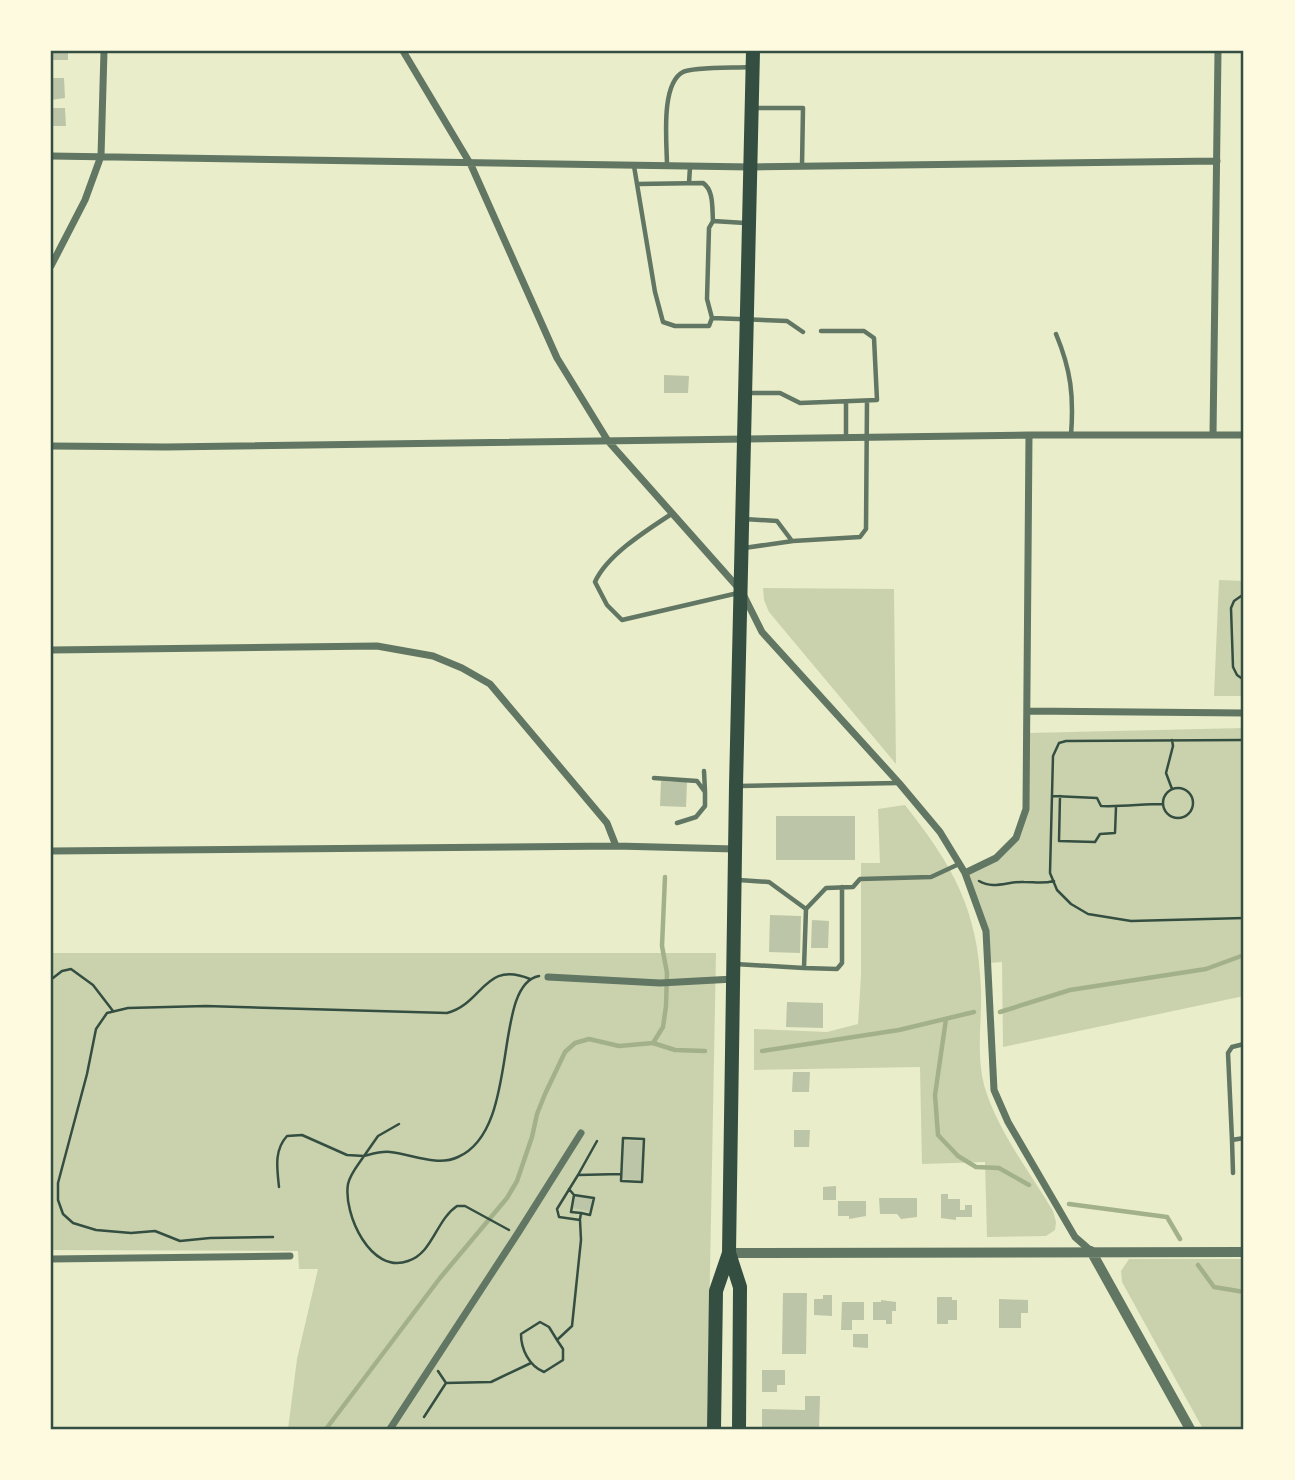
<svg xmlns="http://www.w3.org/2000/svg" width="1295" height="1480" viewBox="0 0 1295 1480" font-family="Manrope,sans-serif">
  <rect width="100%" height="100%" fill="#e9edc9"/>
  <path fill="#cad2ad" d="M1219,580L1244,581V696H1214Z
    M763,588L894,589L896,764L769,612L764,600Z
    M1244,728V996L1003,1047L1002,962L989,963L986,931L965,873C983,864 1002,856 1015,840C1033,817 1027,762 1028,733Z
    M905,805C953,866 978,909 981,989C982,1020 976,1054 984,1085C997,1130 1029,1171 1053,1211L1056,1222L1055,1230L1046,1236L987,1237L985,1162L922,1164L920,1067L754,1070V1029L827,1032L858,1024L861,976V863H880L878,809Z
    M51,953H716L707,1429H288L297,1359L318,1269H299L298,1251L51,1250Z
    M1129,1259H1244V1429H1203L1122,1282L1121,1271Z"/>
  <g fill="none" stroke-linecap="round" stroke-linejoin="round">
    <path stroke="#a3b18a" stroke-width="4.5" d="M1000,1012L1070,990L1206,969L1244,955
      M946,1019L935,1095L938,1135L958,1156L976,1167L999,1168L1029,1185
      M653,1043L663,1027L666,1006L667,973L662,946L665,877
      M762,1051L899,1030L974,1012
      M1069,1204L1167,1217L1180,1239
      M1198,1265L1214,1287L1244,1292
      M326,1429L440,1278L507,1198L517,1181L532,1137L537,1114L545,1094L565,1052L575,1043L589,1039L619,1046L653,1043L675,1050L705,1051"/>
  </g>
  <path fill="#bcc5a7" d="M51,51H68V60H51Z
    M51,78H64L65,98L51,100Z
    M51,108H65L66,126H51Z
    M664,375L689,376L688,393H664Z
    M661,781L687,782L686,807L660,806Z
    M776,816H855V860H776Z
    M770,915L801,916L800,953L769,952Z
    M812,920L829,921L828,948H811Z
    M787,1002L823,1003V1028L786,1027Z
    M793,1072H810L809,1092H792Z
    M794,1130H810L809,1147H794Z
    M624,1140L643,1141L641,1180L622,1179Z
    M836,1186V1200H823V1187Z
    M941,1194H948V1199H960V1210H965V1205H972V1217H956V1220L941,1218Z
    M575,1196L592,1199L590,1211L573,1208Z
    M879,1198H917V1217L901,1219L897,1214H880Z
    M838,1201H866V1216L849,1219V1216H838Z
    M783,1293H807L806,1354H782Z
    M823,1295H832V1316L814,1315V1299H823Z
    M937,1297H952V1300H957V1320H948V1324H937Z
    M999,1299L1028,1300V1313H1021V1328H999Z
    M881,1300L896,1302V1311H892V1324H886V1320H873V1302H881Z
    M842,1302H864V1320H852V1330H841Z
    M853,1334H868V1348L853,1347Z
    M762,1370H785V1385H777V1392H762Z
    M805,1396H820L819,1429H762V1409L805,1410Z"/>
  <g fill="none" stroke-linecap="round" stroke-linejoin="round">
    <path stroke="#344e41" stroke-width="2.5" d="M1244,594L1234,601L1231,608L1233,667L1237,675L1244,680
      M1172,740L1173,746L1166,773L1172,789
      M1244,740L1066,741L1059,743L1053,756L1050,873L1057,890L1071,904L1088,914L1131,921L1244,918
      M1163 803a15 15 0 1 1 30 0a15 15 0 1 1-30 0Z
      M1053,796L1097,798L1101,806C1122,807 1142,804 1163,804
      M1060,796L1059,841L1095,842L1100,834L1115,833L1116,807
      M979,881C994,890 1008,881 1024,882C1035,882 1043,884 1054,881
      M53,978L62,971L71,969L93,985L113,1011
      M623,1138L644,1139L642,1182L621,1181Z
      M578,1175L597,1141
      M279,1187C277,1168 274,1150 287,1136L302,1135L347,1155L364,1156L378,1136L399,1124
      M569,1189L574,1195L594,1198L590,1215L581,1213L580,1219
      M574,1195L571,1212L581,1213
      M509,1230L465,1206H457C436,1220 433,1253 408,1261C371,1275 343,1214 348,1184C350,1174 358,1165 364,1156C372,1154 381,1151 390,1152C411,1154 437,1167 458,1157C522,1129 491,985 539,976
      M273,1237L210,1238L180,1241L155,1231L131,1233L96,1230L73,1223L63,1214L58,1200V1183L87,1074L96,1029L107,1013L128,1008L206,1006L447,1013C484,1003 484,960 530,979
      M557,1340L563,1349V1360L544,1372C529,1366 521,1349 521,1334L540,1322L549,1327L557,1340L572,1326L581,1240L580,1220L559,1217L557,1209L578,1175L621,1174
      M438,1371L446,1383
      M424,1417L446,1383L491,1382L531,1363"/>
    <path stroke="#617663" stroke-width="4.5" d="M754,108H803L802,166
      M634,166L655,292L663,322L675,326H709L712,318L787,321L803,332
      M667,166C667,144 660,84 683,72C692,67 736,68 749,67
      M689,183L690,167
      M638,184L703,183C714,190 712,209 713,221L745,223
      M712,318L707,299L709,228L713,221
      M1056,334C1071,370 1074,396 1071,435
      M747,393H780L800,403L877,400L874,338L864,331H821
      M846,437V402
      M673,513C647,530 607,555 595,582L607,605L622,620L738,593
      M744,519L777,521L792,541
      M744,548L793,541L860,537L866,529L867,401
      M704,771L705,791
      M654,778L697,781L705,792V806L696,817L677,823
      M739,786L898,783
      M806,909L826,888L853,887L860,879L931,877L959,864
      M735,964L804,968L806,909L769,882L739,880
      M804,968L837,969L842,963V887
      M1232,1140L1228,1053L1232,1047L1244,1044
      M1233,1173L1232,1140L1244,1138"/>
    <path stroke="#617663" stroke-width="7" d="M403,51L471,165L557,358L608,441L742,592L762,632L899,783L940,832L965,873L986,931L994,1090L1008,1122L1075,1237L1091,1251
      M51,156L751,167L1217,161
      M51,266L85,200L101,156L104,51
      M1213,435L1218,51
      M51,446L166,447L1029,435H1244
      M51,650L377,646L433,656L462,668L490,684L607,823L616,846
      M1028,711L1244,713
      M51,851L616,846L735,849
      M965,873L996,858L1016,838L1026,809L1029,435
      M548,977L660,983L734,979
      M51,1259L290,1256
      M390,1429L518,1233L581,1133"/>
    <path stroke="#617663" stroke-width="10" d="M1091,1251L1190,1429
      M729,1253L1244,1252"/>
    <path stroke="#344e41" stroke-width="14" d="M729,1253L740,1287L739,1429
      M714,1429L716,1291L729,1253L736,786L753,51"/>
  </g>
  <rect width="1295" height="1480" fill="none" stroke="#fefae0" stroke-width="105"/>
  <rect x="52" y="52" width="1190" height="1376" fill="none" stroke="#344e41" stroke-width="2.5"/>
</svg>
